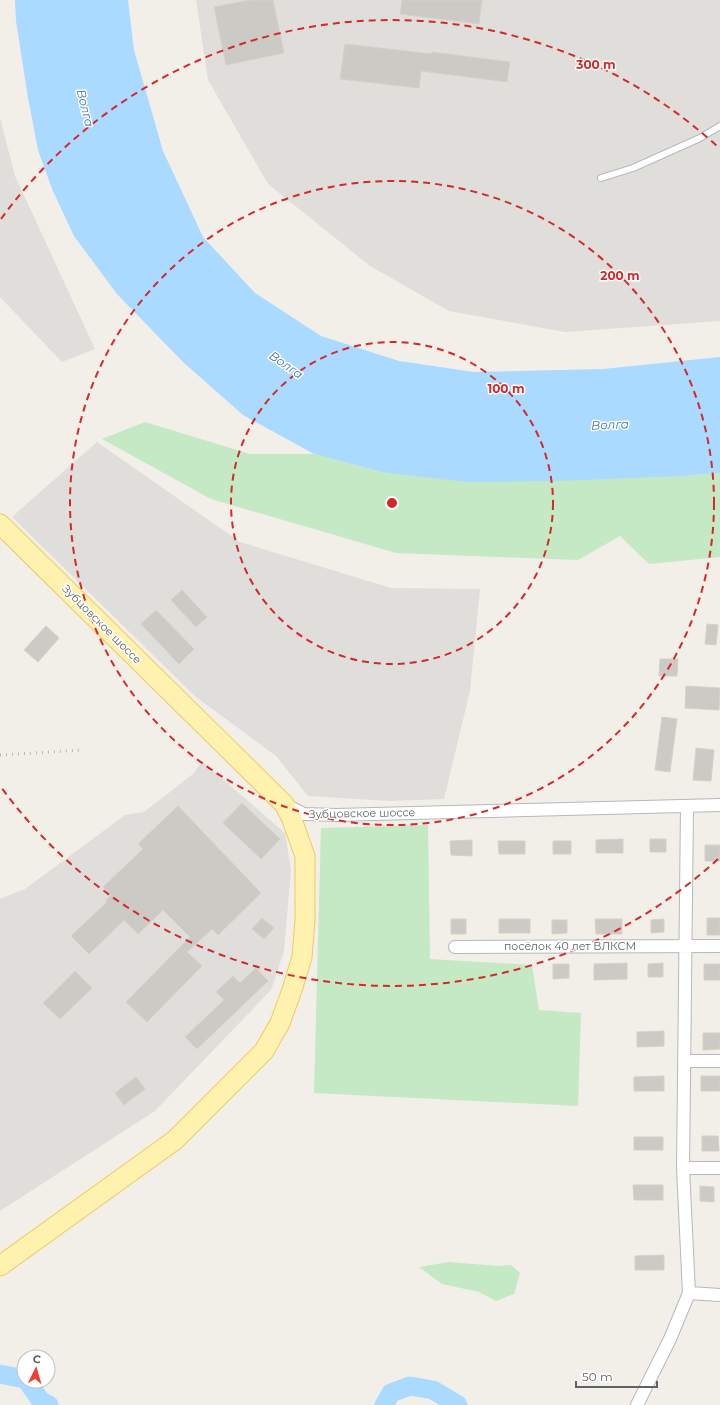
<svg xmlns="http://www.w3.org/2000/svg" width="720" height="1405" viewBox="0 0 720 1405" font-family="Montserrat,sans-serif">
  <rect width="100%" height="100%" fill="#f1efe8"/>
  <path fill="#e0deda" d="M196,0H720V321L565,332L449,311L370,266L268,184L208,80Z
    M0,118L15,176L95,349L62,362L0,297Z
    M97,442L240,542L391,588L480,589L470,691L444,799L390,801L308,796L276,756L196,697L12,517Z
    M202,761L285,833L291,870L284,951L271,990L155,1111L0,1211V899L25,889L125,815L144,812L193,774Z"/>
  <path fill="#c5e8c5" d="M145,422L250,454H314L382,472L683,476L720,473V557L649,564L620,536L578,560L396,553L211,499L102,439Z
    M428,825L430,959L532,965L539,1010L581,1013L578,1106L314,1093L321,828Z
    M449,1262L498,1266L511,1265L520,1273L514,1294L496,1301L479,1292L442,1284L419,1267Z"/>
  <path fill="#aadaff" d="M15,0H128L134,50L163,151L203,237L255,293L321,336L399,361L474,372L603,369L720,357V473L683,476L559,481L466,482L382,472L314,454L243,415L183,362L117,294L74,236L52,189L38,150L28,98L16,21Z"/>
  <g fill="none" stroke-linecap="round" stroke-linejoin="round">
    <path stroke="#aadaff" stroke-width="19" d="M0,1374L24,1379
      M27,1381L41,1401L49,1405
      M384,1405L391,1393L410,1386L433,1390L458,1405"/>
  </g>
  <path fill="#cccac5" stroke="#d6d1c6" d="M250,0H273L284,53L226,65L214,7Z
    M402,0H482L479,24L400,14Z
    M345,44L432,54V52L510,62L507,82L421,71L419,88L340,79Z
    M182,590L207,617L196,627L171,600Z
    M156,610L194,649L179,664L141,624Z
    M707,624L718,625L716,645L705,644Z
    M46,626L59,638L38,662L24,650Z
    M660,659H678L677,676H659Z
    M686,686L720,688L719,710L685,708Z
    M662,717L677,719L670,772L655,770Z
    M696,748L714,750L711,781L693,780Z
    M242,803L280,839L261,859L223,823Z
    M178,806L261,893L218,935L212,929L187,952L202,966L147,1022L126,1002L190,937L163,910L138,934L124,920L89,954L71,936L107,902L106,900L111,895L103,887L143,849L138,844Z
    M623,839V853H596V840Z
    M650,839H666V852H650Z
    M472,840V856L451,855L450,841Z
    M498,841H525V854H499Z
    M553,841H571V854H553Z
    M705,845H720V861H705Z
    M262,918L274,928L264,939L252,929Z
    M707,918H720V935H707Z
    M451,919H466V934H451Z
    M499,919H530V933H499Z
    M595,919H622V934H596Z
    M664,919V932L651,933V920Z
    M552,920H567V933L552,934Z
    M627,963V979L594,980V964Z
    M663,963V977H648V964Z
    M553,964H569V978L553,979Z
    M704,964H720V980H704Z
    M256,968L268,981L197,1049L185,1037L224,1000L216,992L233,976L240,983Z
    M75,971L92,988L60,1019L43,1003Z
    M664,1031V1046L637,1047V1032Z
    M703,1033H720V1049L703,1050Z
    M664,1076V1091H634V1077Z
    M701,1076H720V1091H701Z
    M136,1077L145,1089L124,1105L115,1093Z
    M702,1136H718L719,1151H702Z
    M634,1137H663V1150H634Z
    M633,1185H663V1200H634Z
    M700,1186L714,1187V1202L700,1201Z
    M664,1255V1270H635V1256Z"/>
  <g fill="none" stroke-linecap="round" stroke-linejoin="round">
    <g stroke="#b5b8bc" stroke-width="8">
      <path id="service" d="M601,178L633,168L700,138L720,126"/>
    </g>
    <g stroke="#b5b8bc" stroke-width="14">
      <path id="minor" d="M286,805L304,814L336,815L720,805
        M455,947L720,946
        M685,1061H720
        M683,1168H720
        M689,1293L720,1295
        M637,1405L670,1339L689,1293L683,1168L687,807"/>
    </g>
    <g stroke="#f2c960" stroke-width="21">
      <path id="primary" d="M0,524L284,804L291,817L305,856V920L302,957L292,990L280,1023L264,1051L175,1140L0,1266"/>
    </g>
    <use href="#service" stroke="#fff" stroke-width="6"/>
    <use href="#minor" stroke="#fff" stroke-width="12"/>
    <use href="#primary" stroke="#fff2af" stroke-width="19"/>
    <path stroke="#b6b7b8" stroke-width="3" stroke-dasharray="1 5" stroke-linecap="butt" d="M0,755L83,750"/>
  </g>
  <g fill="none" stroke="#d62828" stroke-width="2" stroke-dasharray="7 5">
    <circle cx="392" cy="503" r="161"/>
    <circle cx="392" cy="503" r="322"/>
    <path d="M718 859A483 483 0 0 1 1 787M1 219A483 483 0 0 1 718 147"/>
  </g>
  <g text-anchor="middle" stroke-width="3" stroke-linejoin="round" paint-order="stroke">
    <g font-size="11" fill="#5f6368" stroke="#fff">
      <text transform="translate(102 624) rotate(45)" y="4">Зубцовское шоссе</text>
      <text transform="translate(362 813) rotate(-1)" y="4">Зубцовское шоссе</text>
      <text x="570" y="950">посёлок 40 лет ВЛКСМ</text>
    </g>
    <g font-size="12" font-style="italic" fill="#4174aa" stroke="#fff">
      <text transform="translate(85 108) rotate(76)" y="4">Волга</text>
      <text transform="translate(286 365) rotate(35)" y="4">Волга</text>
      <text transform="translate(610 425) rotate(-2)" y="4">Волга</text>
    </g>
  </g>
  <circle cx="392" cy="503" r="6" fill="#d62828" stroke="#fff" stroke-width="2"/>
  <g font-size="12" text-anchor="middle" font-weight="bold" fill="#d62828" stroke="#fff" stroke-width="3" stroke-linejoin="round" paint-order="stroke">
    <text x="596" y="69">300 m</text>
    <text x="620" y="280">200 m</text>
    <text x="506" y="393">100 m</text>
  </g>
  <g transform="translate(36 1369) rotate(5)"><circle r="19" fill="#ffffff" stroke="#bfc1c3"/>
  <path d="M0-3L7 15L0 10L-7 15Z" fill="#ea4335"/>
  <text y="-6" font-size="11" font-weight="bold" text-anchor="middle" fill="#5f6368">С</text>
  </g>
  <path d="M576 1381v6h81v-6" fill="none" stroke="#5f6368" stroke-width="2"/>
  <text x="582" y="1381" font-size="12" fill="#5f6368" stroke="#ffffff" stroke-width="3" paint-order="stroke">50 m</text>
</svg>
